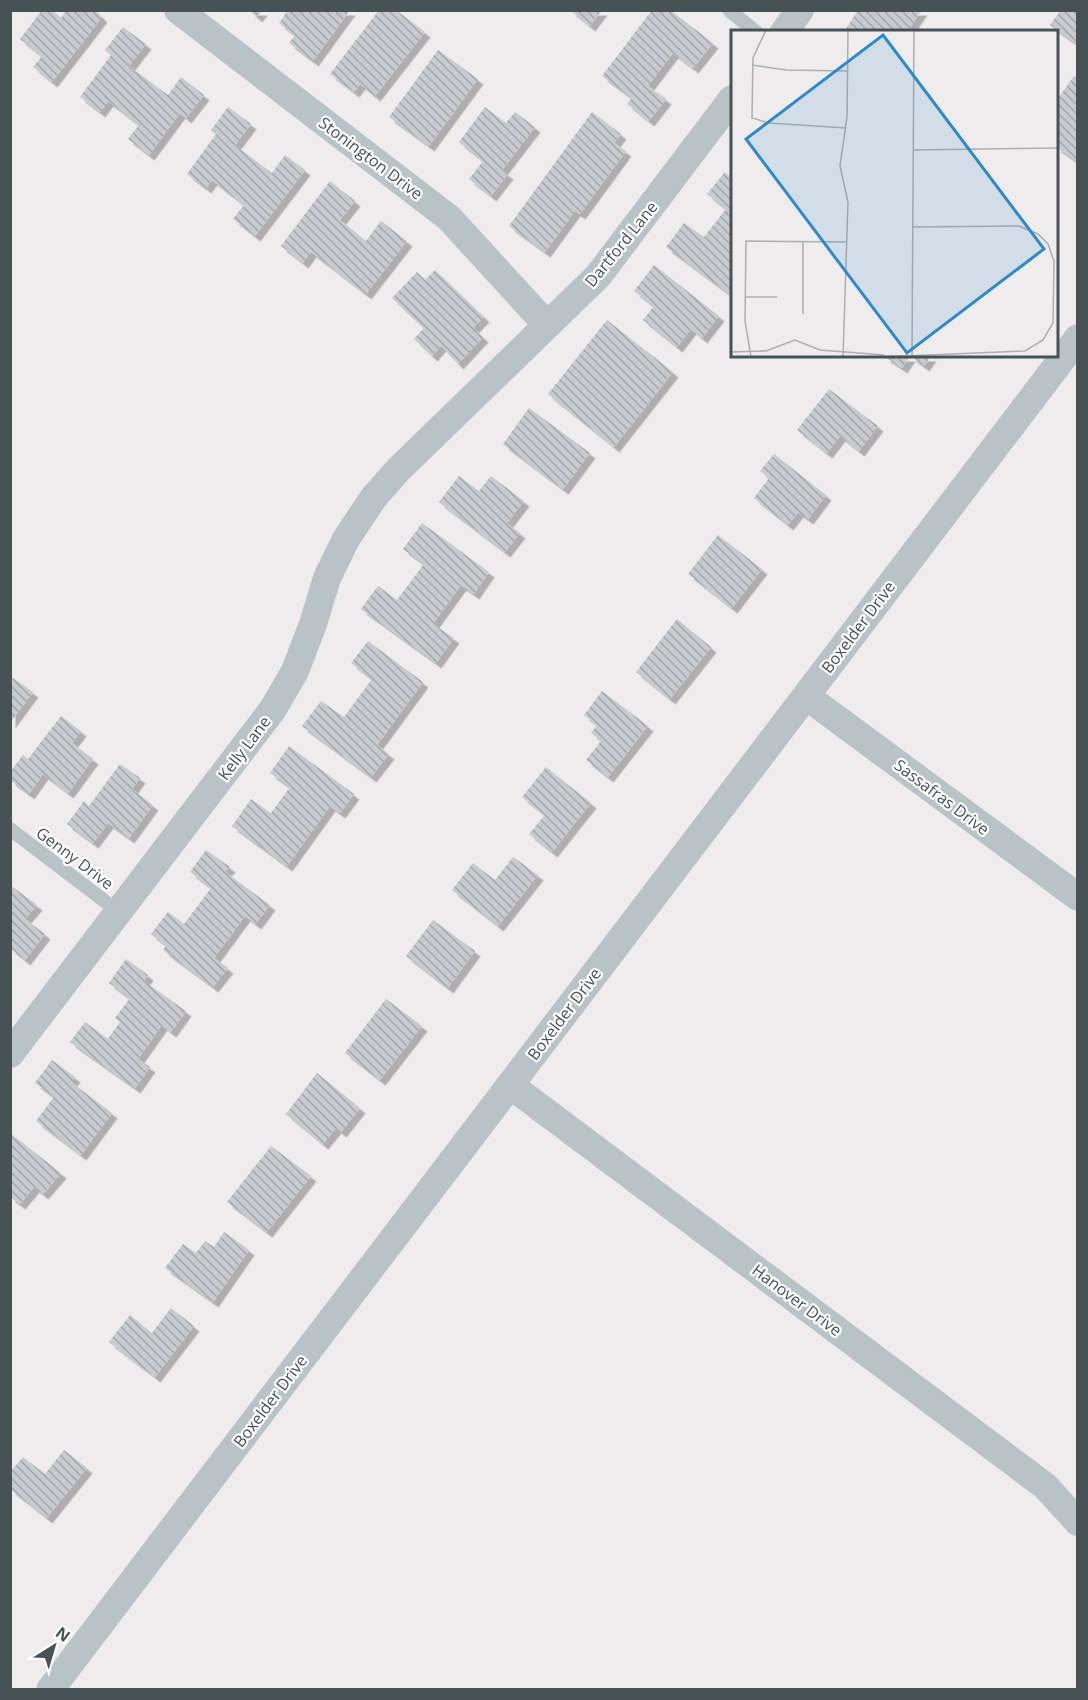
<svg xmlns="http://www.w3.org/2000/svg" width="1088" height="1700" viewBox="0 0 1088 1700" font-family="'Open Sans',sans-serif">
  <defs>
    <pattern id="building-back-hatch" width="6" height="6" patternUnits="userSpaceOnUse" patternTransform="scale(1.5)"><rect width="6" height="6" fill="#c7cace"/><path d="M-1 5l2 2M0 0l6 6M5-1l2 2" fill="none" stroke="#a3a7aa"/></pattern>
    <filter id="shadow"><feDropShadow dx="5.5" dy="5.5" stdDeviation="0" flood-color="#0004"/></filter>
  </defs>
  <rect width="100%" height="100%" fill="#efeced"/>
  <path fill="url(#building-back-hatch)" filter="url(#shadow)" d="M42,10H52L61,18L66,10H95L102,17L52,82L33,67L42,56L20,39Z
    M249,10H262L257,17Z
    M288,10H350L313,61L289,43L295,35L279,23Z
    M379,10H396L425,32L375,96L360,84L354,92L330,74Z
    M570,10H602L590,26Z
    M652,10H670L713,43L693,68L673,53L648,86L666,99L649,121L627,104L632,98L602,76Z
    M858,10H922L907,32H844Z
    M1061,10H1078V45L1050,25Z
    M123,27L146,44L129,66L168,95L181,77L204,95L186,118L180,113L149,155L128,139L139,125L108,101L100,112L80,97L111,55L105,50Z
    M438,50L478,79L429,146L389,117Z
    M1074,76L1078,79V162L1056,147V101Z
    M228,107L251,124L235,145L272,173L285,155L305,170L255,236L233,219L244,205L212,180L206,188L187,174L216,134L211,130Z
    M485,107L506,123L515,112L535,127L502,170L508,174L491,196L469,179L483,161L459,142Z
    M592,112L621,134L614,143L626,151L580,214L575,211L545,252L509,226Z
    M725,172L732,178V296L666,247L684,223L704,237L726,209L707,194Z
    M330,181L355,201L340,220L366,241L381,221L407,241L366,294L311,252L303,263L281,246Z
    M654,265L719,316L702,338L691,329L677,347L643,320L654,306L634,291Z
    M435,270L484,317L473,328L483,337L458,364L441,346L432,356L414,339L424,328L392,298L417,272L425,280Z
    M607,320L673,372L614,447L548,394Z
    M884,356H931L924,366L910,356L902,368Z
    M829,389L878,426L859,451L840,436L827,453L797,430Z
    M529,408L590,453L563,489L503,444Z
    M774,454L826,495L808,519L798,512L788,525L754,498L769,478L760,471Z
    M459,476L479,491L491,476L524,501L507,523L520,533L505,552L439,502Z
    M422,523L489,572L474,594L461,585L433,624L454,638L436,663L361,609L378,586L397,600L424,564L403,549Z
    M718,535L762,569L732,608L688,574Z
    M677,619L711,647L670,699L636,672Z
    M368,641L423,682L377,745L389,754L371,777L302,726L321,701L344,717L372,679L351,663Z
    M13,678L33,692L10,723V681Z
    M602,691L648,726L608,777L586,760L601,741L591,733L597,725L584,715Z
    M61,716L81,731L72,743L93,759L68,793L43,774L29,794L10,780V772L23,755L28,759Z
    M289,746L354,794L340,813L330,806L287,866L232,826L251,799L271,813L290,787L270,773Z
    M120,764L140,778L132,789L153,805L129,838L108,823L93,843L67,824L84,801L89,806Z
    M546,767L591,803L552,852L529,834L545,815L522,797Z
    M206,850L230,867L225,872L270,905L256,924L245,916L214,958L228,968L213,987L163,950L166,945L151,934L168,912L184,924L211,888L190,872Z
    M513,857L538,875L498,926L452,890L473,863L495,880Z
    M10,885L37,905L25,919L45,934L25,960L10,948Z
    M433,920L475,951L448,988L406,956Z
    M126,959L148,975L144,981L186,1011L171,1032L162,1025L138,1059L150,1067L135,1088L70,1042L85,1022L108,1039L120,1022L115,1018L130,998L109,983Z
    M386,999L422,1026L380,1080L345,1053Z
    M52,1060L75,1077L71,1082L112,1113L81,1155L36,1121L54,1097L35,1083Z
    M317,1073L360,1108L341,1132L336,1128L323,1144L286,1114Z
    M10,1133L61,1173L43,1194L34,1187L20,1204L10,1197Z
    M271,1146L311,1176L267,1232L227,1202Z
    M224,1232L249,1250L213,1302L165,1268L183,1244L196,1253L205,1241L214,1247Z
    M171,1308L194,1326L155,1377L109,1342L130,1315L152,1333Z
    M64,1450L87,1468L47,1518L10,1489V1472L23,1457L45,1474Z"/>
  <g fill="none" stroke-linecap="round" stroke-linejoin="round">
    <path stroke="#b9c3c7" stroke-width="14" d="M729,10L756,32
      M10,829L119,912"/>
    <path stroke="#b9c3c7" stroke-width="28" d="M178,10L449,218L547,325
      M784,32L800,10
      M806,696L1078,897
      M10,1054L273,709L295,671L313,624L327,578L346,539L374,497L399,469L598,276L732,99
      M510,1085L1045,1486L1078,1522
      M50,1690L1078,338"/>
  </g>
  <g text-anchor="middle" stroke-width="4.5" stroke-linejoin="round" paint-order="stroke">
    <g font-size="16" fill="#475257" stroke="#fff">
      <text transform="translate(371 158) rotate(37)" y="6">Stonington Drive</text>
      <text transform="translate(621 244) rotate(-51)" y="6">Dartford Lane</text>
      <text transform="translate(858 627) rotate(-53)" y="6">Boxelder Drive</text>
      <text transform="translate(244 748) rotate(-53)" y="6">Kelly Lane</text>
      <text transform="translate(942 797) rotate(37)" y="6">Sassafras Drive</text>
      <text transform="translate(75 858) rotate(37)" y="6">Genny Drive</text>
      <text transform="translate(564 1014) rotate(-53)" y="6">Boxelder Drive</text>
      <text transform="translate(797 1300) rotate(37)" y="6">Hanover Drive</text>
      <text transform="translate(270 1401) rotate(-53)" y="6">Boxelder Drive</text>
    </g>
  </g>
  <g transform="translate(731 30)">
    <rect width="327" height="327" fill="#efeced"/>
    <path fill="none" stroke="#acaeb1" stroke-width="1.5" d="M35,0L22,28L21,88L38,93L115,98M21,35L55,40L117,41M182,120L327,118M14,267H46M72,284V212M0,322L35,321L64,310L89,320L153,325M181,326L183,0M20,327L14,291L15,211L116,212M112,327L117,172L109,136L116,87L117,0M149,327L294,321L312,310L322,293L323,231L317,214L307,204L288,196L182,197"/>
    <path fill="#2f8bc6" fill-opacity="0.15" stroke="#2f8bc6" stroke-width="3" d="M152,5L313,219L176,323L15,109Z"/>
    <rect width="327" height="327" fill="none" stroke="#475257" stroke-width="3"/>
  </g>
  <rect width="1088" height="1700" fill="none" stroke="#475257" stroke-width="24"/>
  <g transform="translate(54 1646) rotate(37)" stroke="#ffffff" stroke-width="4.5" paint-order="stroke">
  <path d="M0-4.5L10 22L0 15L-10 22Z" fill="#475257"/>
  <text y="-9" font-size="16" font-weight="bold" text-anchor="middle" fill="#475257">N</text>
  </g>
</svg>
